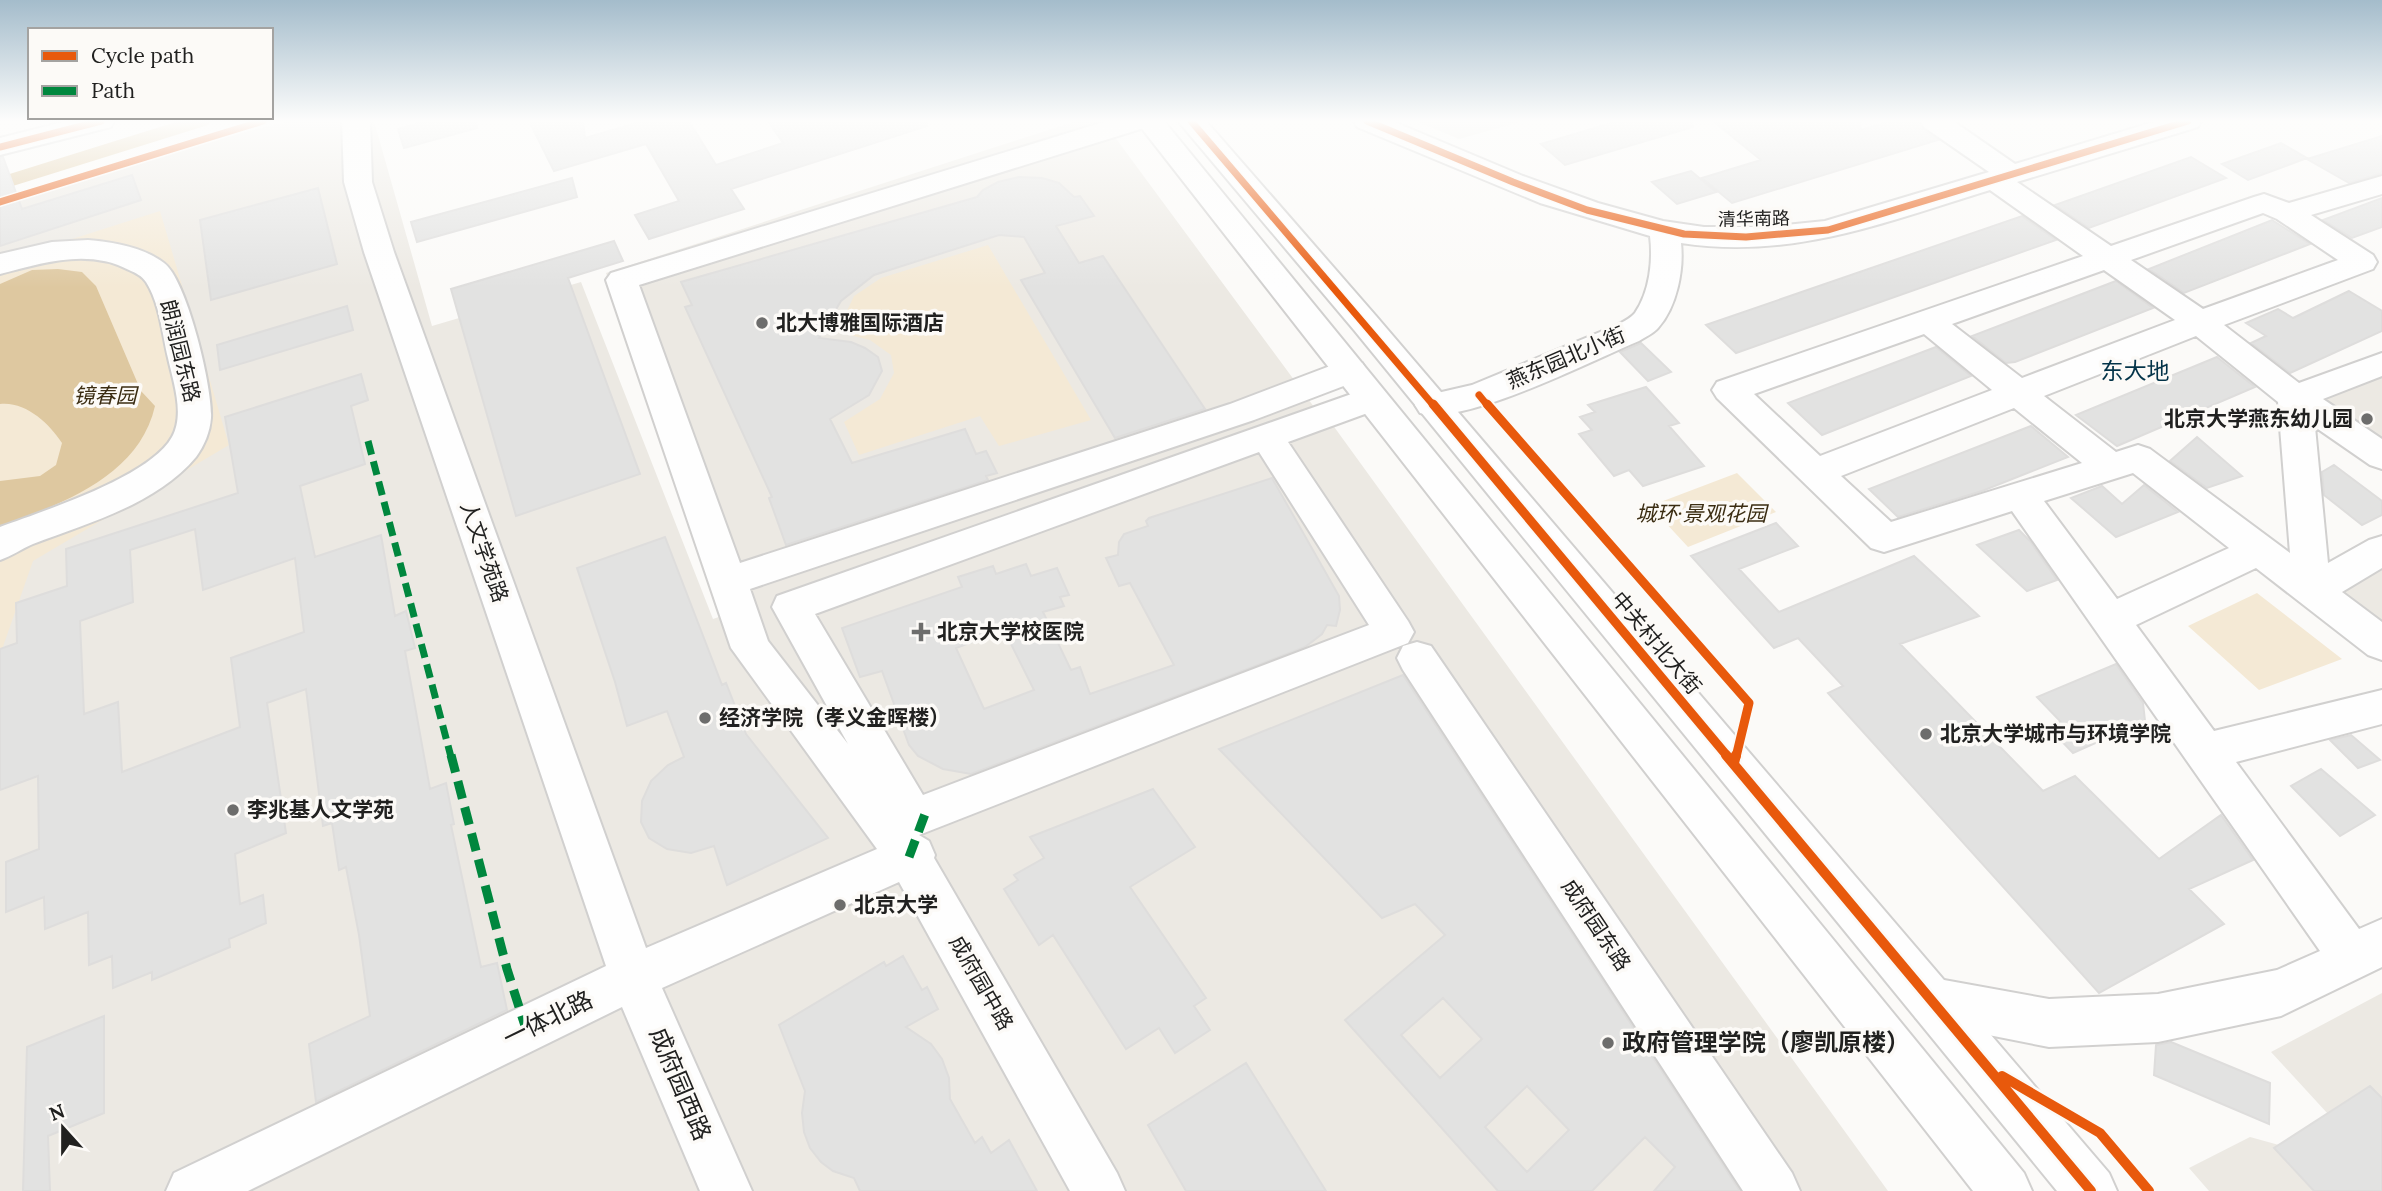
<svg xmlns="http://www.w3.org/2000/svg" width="2382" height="1191" viewBox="0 0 2382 1191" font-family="Lora,'Noto Sans SC',serif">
  <rect width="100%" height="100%" fill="#fbfaf8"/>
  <path fill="#ece9e3" d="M374,121L432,326L581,282L713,619L736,611L725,595L606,273L1076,121H1103L1314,407L1319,406L1888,1191H0V206L205,142L285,122Z
    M1416,121H1524L1459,139Z
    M2382,375V440L2323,398Z
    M2382,569V633L2331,595Z
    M2382,993V1191H2209L2189,1168L2250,1137L2297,1150L2328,1114L2271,1052Z"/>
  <path fill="#f4e9d5" d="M160,211L229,445L33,561L0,655V262Z
    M988,245L1091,420L999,446L980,416L859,455L844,422L880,399L894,373L891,355L870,340L837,332L854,296L881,278Z
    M1737,473L1776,512L1688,547L1650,506Z
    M2257,593L2342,659L2259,690L2188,626Z"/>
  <path fill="#dec8a0" d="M58,269L82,272L96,286L141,391L155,406C139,477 60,504 0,527V481L40,476L56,465L62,443C49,423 25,401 0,404V284L32,270Z"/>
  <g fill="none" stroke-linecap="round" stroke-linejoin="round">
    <path fill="#dec8a0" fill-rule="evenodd" d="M179,121H211L208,125L0,190V177Z"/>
  </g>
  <path fill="#e2e2e1" stroke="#dedddc" stroke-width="2" fill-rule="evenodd" d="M425,121H476L477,128L404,148L398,129Z
    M529,121H583L585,138L643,121H689L716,165L783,143L768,121H927V126L731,189L744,209L649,239L635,215L679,201L646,144L554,171Z
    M1618,121H1692L1693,127L1565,165L1541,144Z
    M1713,121H1860L1861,130L1890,121H1919L1922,129L1938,140L1732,203L1702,178L1761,160Z
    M2382,136V173L2376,175L2349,183L2307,159Z
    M2281,143L2307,158L2248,180L2222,164Z
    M0,157H3L22,209L132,175L141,200L0,246Z
    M2191,157L2226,178L2089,228L2055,205Z
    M1691,171L1716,192L1677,204L1652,182Z
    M1019,177L1042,178L1059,183L1074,197L1080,196L1094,216L1056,226L1079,263L1103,256L1205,409L1115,438L1021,280L1045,273L1024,237L999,235L874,275L841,301L819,338L851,342L865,348L878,357L882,371L869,395L830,419L852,463L965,429L976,454L986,451L997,473L986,476L988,480L786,545L769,498L772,497L685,307L692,305L681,282L977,197L983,190L998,182Z
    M572,178L577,197L417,242L411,222Z
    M318,188L337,264L211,300L200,220Z
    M2382,198V227L2352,238L2323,220Z
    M2022,216L2056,240L1736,353L1706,325Z
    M2272,220L2310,244L2184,293L2149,269Z
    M614,241L623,261L568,278L640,474L516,516L451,289Z
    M2116,281L2153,308L2015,362L2006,363L1972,336Z
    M2349,291L2382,311V331L2290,373L2251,343L2266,336L2246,323L2278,309L2293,318Z
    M347,306L353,330L220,370L217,345Z
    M1641,343L1671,372L1648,381L1620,352Z
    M1936,347L1971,376L1822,435L1788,403Z
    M2217,357L2255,387L2117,446L2076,415Z
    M361,374L368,400L351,406L365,464L300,486L315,557L381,535L395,616L406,611L415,648L405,651L430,789L446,783L454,824L451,825L481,967L497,963L507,1010L316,1102L309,1044L370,1016L359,935L346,867L339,870L332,823L323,826L306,689L267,703L286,833L235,854L240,904L263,895L266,923L229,939L230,947L152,980V972L113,988L112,956L89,965L88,912L45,929L44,897L6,912V862L39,849L38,776L0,790V649L17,643L16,603L67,586L66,549L238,493L225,417ZM195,529L203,590L295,558L304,632L231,658L240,727L122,772L118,702L84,714L80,621L133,602L130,550Z
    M1646,387L1679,423L1669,426L1704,466L1643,486L1629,470L1614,476L1579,434L1592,430L1580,417L1595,412L1588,405Z
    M2031,426L2068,457L1982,491L1898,517L1869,489Z
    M2197,437L2242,476L2207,488L2170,461Z
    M2334,465L2382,501V515L2362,525L2324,495L2322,472Z
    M1272,478L1339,596L1340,610L1336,626L1327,625L1322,634L1305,647L971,774L943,769L918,756L909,745L882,671L860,677L842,628L962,587L958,577L993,566L996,574L1026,564L1031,576L1057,568L1069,595L1060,597L1064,606L1043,612L1071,670L1080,667L1090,694L1174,665L1130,583L1119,586L1106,558L1118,555L1119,542L1124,534L1148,526L1146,521L1149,518ZM1004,630L1034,690L984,709L956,648Z
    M2144,485L2178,512L2116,537L2071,498L2102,486L2122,504Z
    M1776,523L1798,546L1739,569L1779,612L1914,556L1979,616L1900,644L2043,791L2075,776L2159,859L2221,815L2253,860L2189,889L2224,924L2099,993L1828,693L1843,686L1798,638L1774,648L1691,556Z
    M2019,530L2030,541L2057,580L2027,591L1977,545Z
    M665,537L722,685L726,683L746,734L828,838L727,885L714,846L691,853L667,849L649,838L641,822L642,801L651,781L668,765L684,757L667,711L627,726L615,682L577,568Z
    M2116,664L2143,703L2145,721L2073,753L2047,726L2060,721L2037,697Z
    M1403,675L1740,1191H1654L1675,1167L1645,1137L1592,1191H1498L1345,1020L1445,935L1415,904L1382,918L1219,749ZM1443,998L1482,1039L1440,1078L1401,1035ZM1527,1086L1569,1130L1527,1172L1485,1127Z
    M2351,735L2380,760L2358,768L2330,740Z
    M2321,769L2375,815L2340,836L2291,786Z
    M1153,789L1195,847L1130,887L1206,998L1194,1006L1210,1030L1175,1053L1159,1028L1126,1049L1053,935L1039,945L1004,889L1018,880L1014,875L1044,858L1030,837Z
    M903,956L922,990L927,987L938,1009L906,1027L931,1044L942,1059L949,1078L950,1099L975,1143L982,1137L991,1153L1009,1140L1037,1191H860L854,1178L833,1171L821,1162L810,1148L804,1132L802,1113L805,1091L779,1025L884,962L886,966Z
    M104,1016V1113L48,1136L50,1191H23L27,1047Z
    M2171,1042L2270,1083L2269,1124L2154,1075L2156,1045Z
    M1246,1063L1326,1191H1186L1148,1125Z
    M2370,1086L2382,1098V1191H2314L2274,1148Z"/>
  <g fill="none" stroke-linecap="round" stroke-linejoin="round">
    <g stroke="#d1d0cf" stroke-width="4">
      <path id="minor" d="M342,121H370L372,182L394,252L646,948L877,849L731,648L606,280L611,273L1107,121H1150L1147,127L639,285L740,563L1230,404L1338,363L1350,360L1362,363L1367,371L1362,379L1254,420L750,589L768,641L848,744L772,607L777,596L1360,391L1372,387L1384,391L1389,399L1384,407L1288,442L1408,621L1414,632L1408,643L919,835L929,841L935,855L934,858L1117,1173L1125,1191H1070L899,882L662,988L752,1191H700L622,1007L248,1191H166L174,1173L606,966L364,252L344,182ZM1259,452L1369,625L923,795L815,614Z
        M1354,121H1392L1523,176L1598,203L1663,221L1704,227H1767L1825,221L1989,172L1924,127L1921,121H1953L2015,164L2157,121H2201L2198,127L2017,182L2111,246L2254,197L2264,194L2289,203L2382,176V194L2311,215L2373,255L2377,262L2373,269L2224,325L2299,383L2382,353V376L2323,399L2382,439V469L2370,465L2315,427L2328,563L2369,540L2382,536V568L2342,592L2382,622V660L2368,655L2256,568L2136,625L2214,731L2382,690V724L2236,762L2359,929L2382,919V967L2281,1016L2158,1042L2049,1047L1933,1024L1916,1018L1909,1001L1916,984L1933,978L2049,999L2158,994L2277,970L2320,951L2012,511L1884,552L1871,548L1717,398L1712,390L1717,382L2083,256L1990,190C1885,222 1793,260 1681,243C1684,269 1677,307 1658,328C1654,333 1645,337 1639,341C1593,360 1465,426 1420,413L1415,405L1420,397L1472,385L1617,325C1623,322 1631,318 1635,313C1650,291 1653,260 1650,236L1540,203L1357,127ZM2263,213L2277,219L2338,260L2203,309L2131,260ZM2104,270L2175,320L2022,378L1952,324ZM1924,334L1992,390L1820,456L1754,394ZM2196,336L2278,402L2290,553L2150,449L2138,445L2116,452L2044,396ZM2014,408L2082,463L1891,522L1841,476ZM2133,473L2229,548L2117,599L2044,501Z
        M88,240C113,242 143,247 164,263C187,280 213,389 211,418C210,432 204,446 196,457C157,504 88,523 33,544C21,549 12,556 0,560V527C43,511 150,477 172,437C185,414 173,381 168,358C162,333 160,304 146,282C142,276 136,273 129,270C88,248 42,263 0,274V254L52,242Z
        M1417,642L1431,646L1792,1173L1800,1191H1743L1403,670L1397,658L1403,646Z"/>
    </g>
    <g stroke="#d1d0cf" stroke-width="4">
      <path id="major" d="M67,121H114L111,127L0,155V138Z
        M1136,121H1164L2024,1173L2032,1191H1973Z
        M1178,121H1206L1376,316L2109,1173L2117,1191H2057L1354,330Z"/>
    </g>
    <use href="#minor" fill="#fefefe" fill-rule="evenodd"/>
    <use href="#major" fill="#fefefe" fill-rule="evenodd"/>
    <path stroke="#00873e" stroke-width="7" stroke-dasharray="14 7" stroke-linecap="butt" d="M368,441L451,757"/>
    <path stroke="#00873e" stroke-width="9" stroke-dasharray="18 9" stroke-linecap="butt" d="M451,755L507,969L526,1029
      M909,857L925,814"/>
    <g stroke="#fcfaf7" stroke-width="10">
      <path id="cycleway-far2" d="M1191,121L1434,406
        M1367,121L1513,182L1587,210L1684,234L1746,237L1828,230L2188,121
        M0,147L101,121
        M0,202L263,121
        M1479,395L1488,406"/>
    </g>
    <g stroke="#fcfaf7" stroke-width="13">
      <path id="cycleway-far1" d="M1433,404L1728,757
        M1487,404L1749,703L1736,757"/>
    </g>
    <g stroke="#fcfaf7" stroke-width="15">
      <path id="cycleway" d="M1726,755L2091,1191
        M1734,763L1736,755
        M2002,1076L2100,1133L2149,1191"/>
    </g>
    <use href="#cycleway-far2" stroke="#e8590c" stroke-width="7"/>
    <use href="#cycleway-far1" stroke="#e8590c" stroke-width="9"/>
    <use href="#cycleway" stroke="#e8590c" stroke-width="10"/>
  </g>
  <linearGradient id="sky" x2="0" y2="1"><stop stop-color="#a4bccb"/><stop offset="0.42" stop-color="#fdfdfc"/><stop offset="1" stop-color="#fdfdfc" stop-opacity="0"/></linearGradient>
  <rect width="2382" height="288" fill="url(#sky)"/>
  <g fill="#6d6d6c" stroke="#fcfaf7" stroke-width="2.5">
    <circle cx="762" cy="323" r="7"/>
    <circle cx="2367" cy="419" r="7"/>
    <path d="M917.5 621.5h7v7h7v7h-7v7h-7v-7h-7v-7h7z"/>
    <circle cx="705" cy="718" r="7"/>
    <circle cx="1926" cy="734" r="7"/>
    <circle cx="233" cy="810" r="7"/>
    <circle cx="840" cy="905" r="7"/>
    <circle cx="1608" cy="1043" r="7"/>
  </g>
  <g text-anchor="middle" stroke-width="7" stroke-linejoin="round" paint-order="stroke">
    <g font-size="18" fill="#212120" stroke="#fcfaf7">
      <text transform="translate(1754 219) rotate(-1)" y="6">清华南路</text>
    </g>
    <g font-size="21" font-weight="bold" fill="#212120" stroke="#fcfaf7" text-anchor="start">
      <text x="776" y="330">北大博雅国际酒店</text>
      <text x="2353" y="426" text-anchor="end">北京大学燕东幼儿园</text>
      <text x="937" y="639">北京大学校医院</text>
      <text x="719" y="725">经济学院（孝义金晖楼）</text>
      <text x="1940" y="741">北京大学城市与环境学院</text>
      <text x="247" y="817">李兆基人文学苑</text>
      <text x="854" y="912">北京大学</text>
    </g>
    <g font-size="21" fill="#212120" stroke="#fcfaf7">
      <text transform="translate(180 351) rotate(76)" y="7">朗润园东路</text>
      <text transform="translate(1566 358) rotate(-23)" y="7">燕东园北小街</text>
      <text transform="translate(484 552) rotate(71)" y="7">人文学苑路</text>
      <text transform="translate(1656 643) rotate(50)" y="7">中关村北大街</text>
      <text transform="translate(1596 925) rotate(56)" y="7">成府园东路</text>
      <text transform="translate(981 983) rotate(60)" y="7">成府园中路</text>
    </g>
    <g font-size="21" font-style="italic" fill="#3a2c12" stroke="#fcfaf7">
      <text x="105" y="403">镜春园</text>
      <text x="1701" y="521">城环·景观花园</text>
    </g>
    <g font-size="23" fill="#033348" stroke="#fcfaf7">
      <text x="2135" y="379">东大地</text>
    </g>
    <g font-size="24" fill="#212120" stroke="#fcfaf7">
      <text transform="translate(548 1019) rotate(-26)" y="8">一体北路</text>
      <text transform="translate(680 1084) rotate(67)" y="8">成府园西路</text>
    </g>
    <g font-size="24" font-weight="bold" fill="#212120" stroke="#fcfaf7" text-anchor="start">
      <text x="1622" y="1051">政府管理学院（廖凯原楼）</text>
    </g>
  </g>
  <rect x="28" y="28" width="245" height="91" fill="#fcfaf7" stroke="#a4a3a1" stroke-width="2"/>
  <rect x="42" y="51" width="35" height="10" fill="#e8590c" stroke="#a4a3a1" stroke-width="2"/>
  <text x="91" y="63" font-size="21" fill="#212120">Cycle path</text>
  <rect x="42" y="86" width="35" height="10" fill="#00873e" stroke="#a4a3a1" stroke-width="2"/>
  <text x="91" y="98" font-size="21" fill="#212120">Path</text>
  <g transform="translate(63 1128) rotate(339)" stroke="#fcfaf7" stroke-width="5" paint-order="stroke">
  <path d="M0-5L12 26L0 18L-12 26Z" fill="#212120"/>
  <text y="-10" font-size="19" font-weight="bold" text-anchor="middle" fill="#212120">N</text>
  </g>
</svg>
